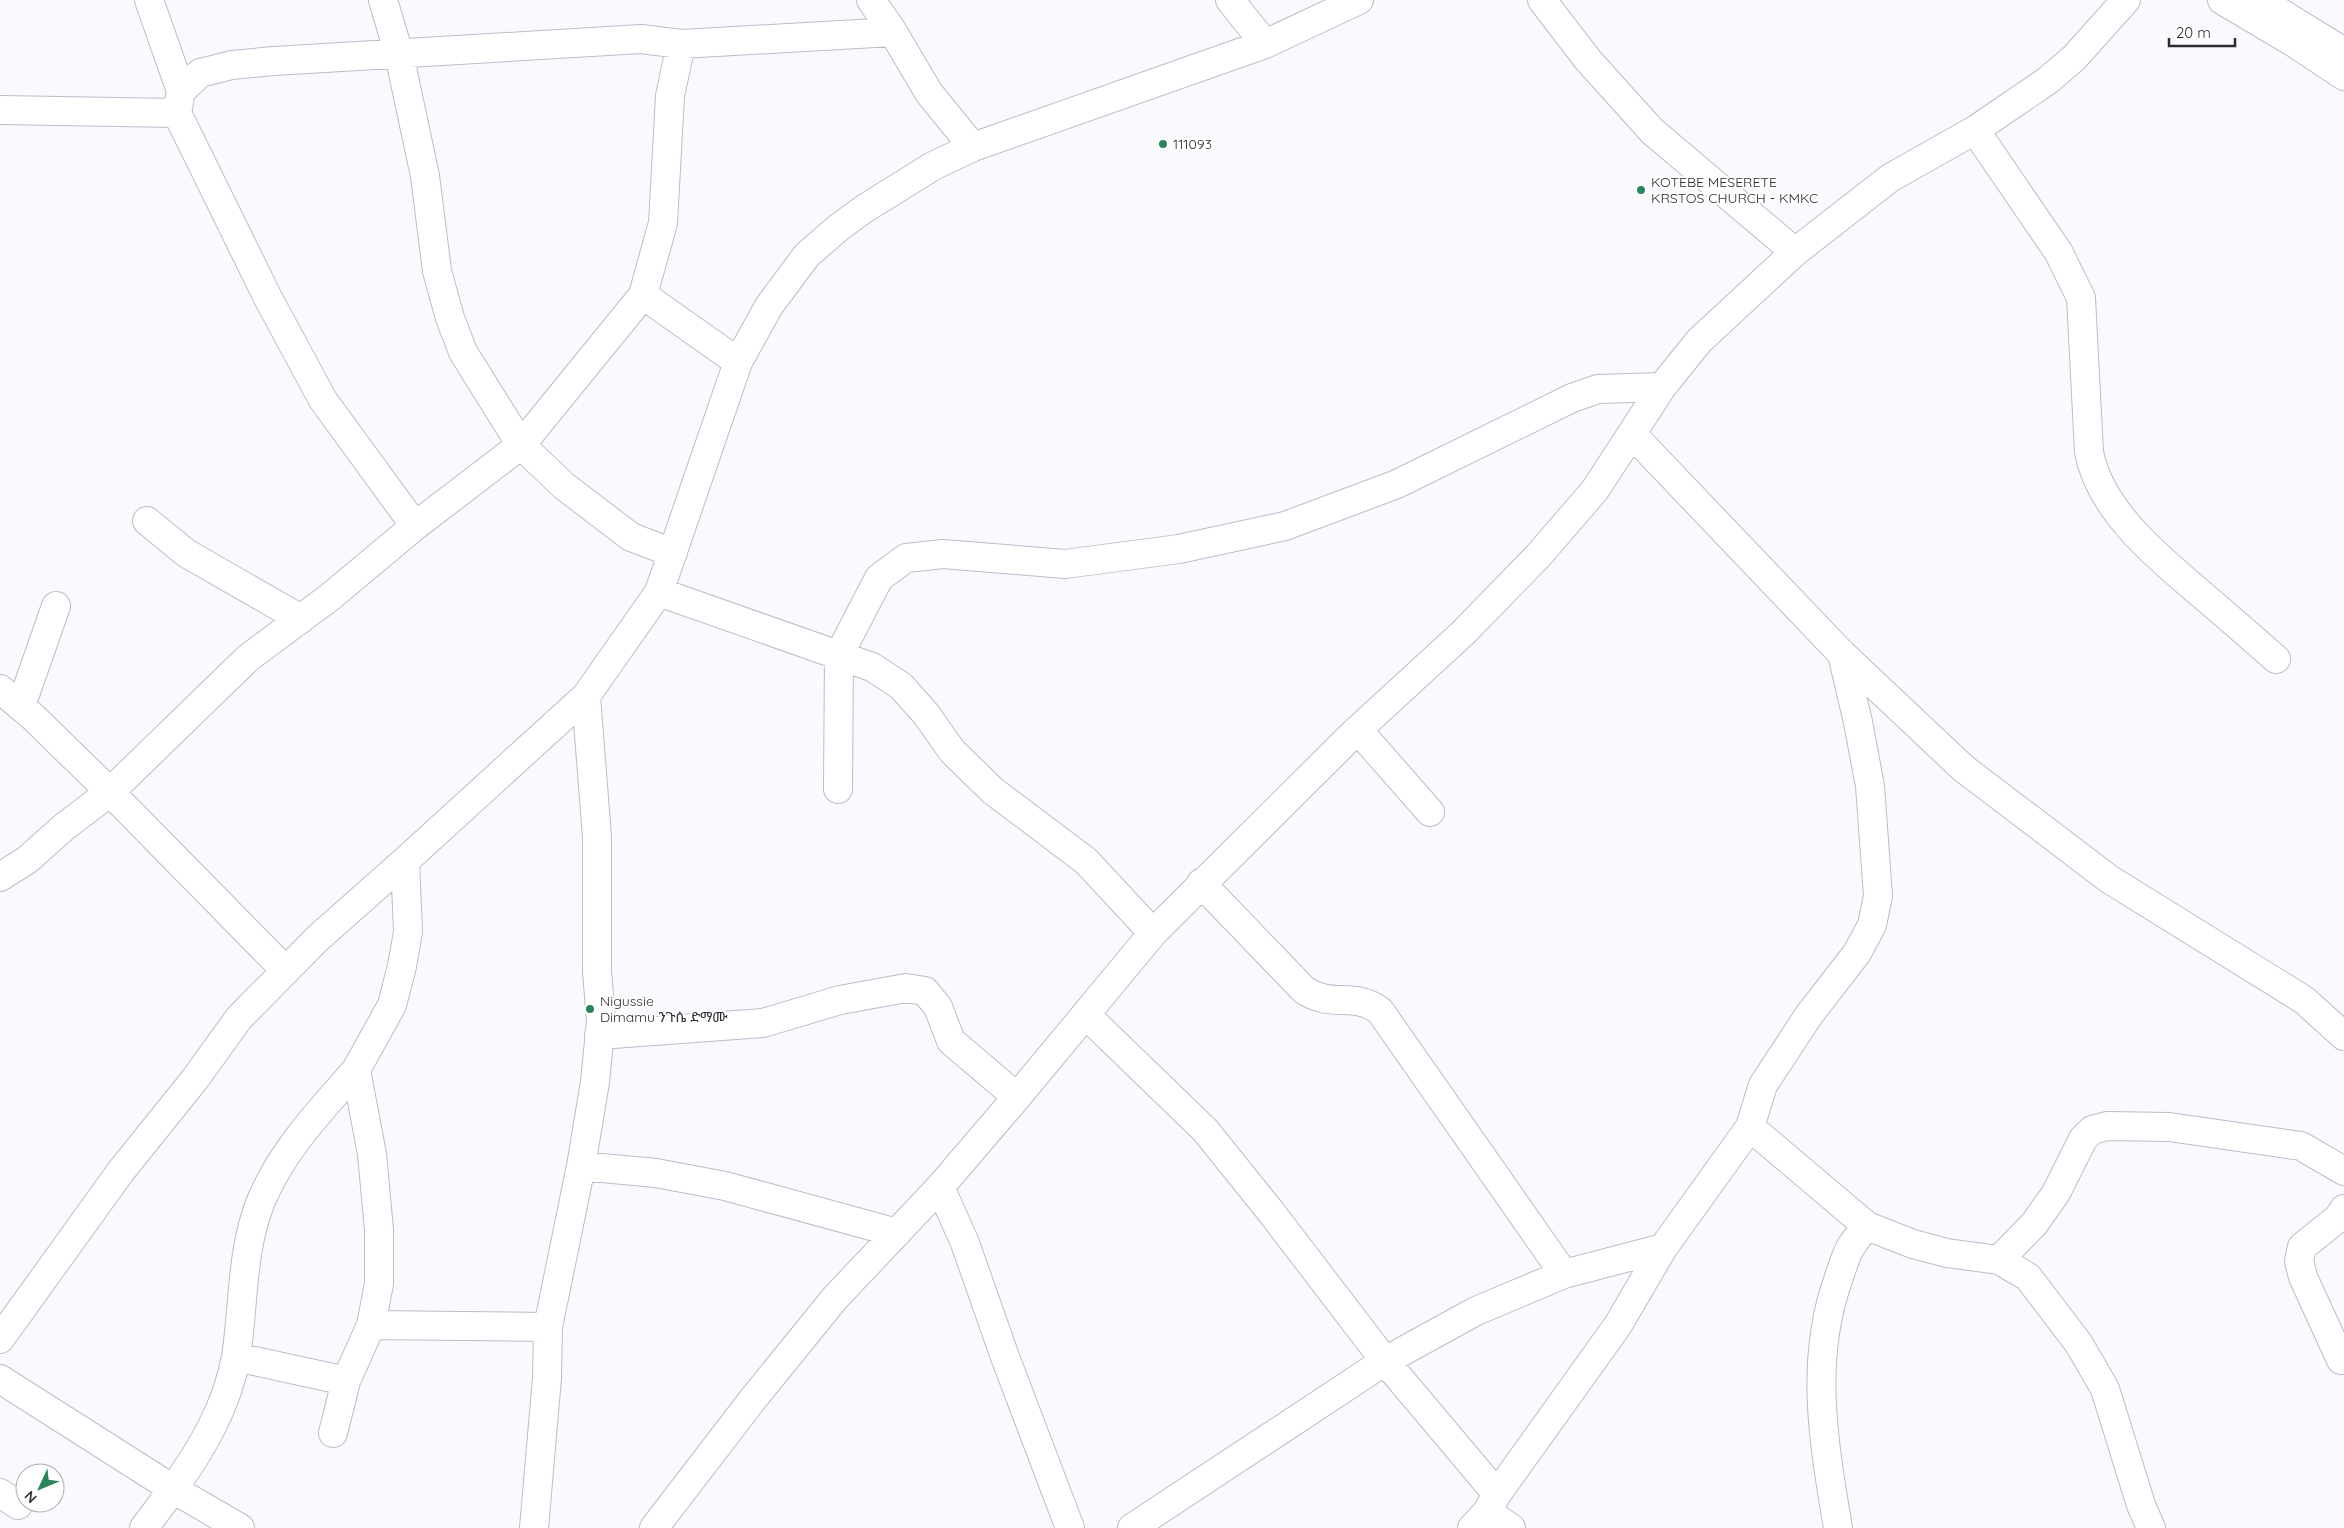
<svg xmlns="http://www.w3.org/2000/svg" width="2344" height="1528" viewBox="0 0 2344 1528" font-family="Quicksand,'Noto Sans Ethiopic',sans-serif">
  <rect width="100%" height="100%" fill="#faf9fd"/>
  <g fill="none" stroke-linecap="round" stroke-linejoin="round">
    <g stroke="#bfbbcb" stroke-width="30">
      <path id="minor" d="M149,0L181,91
        M383,0L399,54L425,176L437,271L450,318L463,352L521,445L643,295
        M871,0L893,32
        M1230,0L1265,44
        M1542,0L1588,60L1652,131L1795,252
        M2222,0L2296,44L2344,76
        M2260,0L2344,52
        M681,44L893,32L929,93L973,147
        M0,110L177,113
        M1975,130L2059,253L2081,298L2089,452C2100,511 2158,557 2201,594C2226,615 2251,637 2276,659
        M1632,434L1842,654L1858,722L1870,786L1878,896L1872,925L1857,953L1809,1015L1763,1085L1750,1127L1867,1226C1861,1233 1855,1240 1850,1248C1845,1257 1842,1269 1838,1280C1809,1362 1824,1444 1838,1528
        M147,521L186,553L301,619
        M415,526L323,400L268,298L177,113L181,91L200,73L232,65L274,61L641,39L681,44L670,96L663,223L643,295L738,362
        M659,592L872,667L901,686L926,714L952,751L993,791L1086,861L1153,933
        M1842,654L1963,768L2109,879L2304,1000L2344,1036
        M0,689L32,716L110,792L248,658L330,597L415,526L521,445L564,486L631,537L673,553
        M21,706L56,606
        M1358,730L1430,812
        M838,789L839,655L879,578L906,558L943,554L1065,564L1179,549L1285,526L1397,484L1572,398L1598,389L1662,387
        M0,877L27,860L64,827L110,792L285,970
        M1201,883L1304,990C1332,1009 1354,991 1380,1011L1564,1274
        M1086,1015L1205,1130L1271,1212L1385,1361L1497,1494
        M599,1035L763,1023L840,1000L906,988L925,991L938,1007L951,1041L1017,1097
        M581,1166L656,1173L725,1186L897,1233
        M940,1187L965,1243L1005,1357L1070,1528
        M1867,1226L1913,1244L1947,1253L1999,1260L2028,1277L2079,1344L2105,1389L2141,1505L2151,1528
        M1999,1260L2034,1224L2056,1193L2083,1139L2092,1130L2107,1126L2169,1127L2301,1146L2344,1171
        M371,1325L379,1284V1230L372,1154L356,1070L392,1005L402,966L408,932L405,861
        M0,1339L121,1171L195,1079L239,1018L318,938L405,861L586,696L659,592L738,362L769,306L807,255L838,228L864,209L933,166L973,147L1265,44L1359,0
        M236,1357L346,1381L333,1433
        M2341,1360L2303,1277L2299,1261L2302,1247L2338,1218L2344,1209
        M0,1379L173,1489L144,1528
        M346,1381L371,1325L548,1327
        M0,1493L18,1505
        M1487,1512L1511,1528
        M240,1528L173,1489C202,1449 227,1406 236,1357C244,1305 241,1250 261,1201C282,1150 321,1110 356,1070
        M534,1528L547,1378L548,1327L581,1166L595,1082L601,1021L597,971V837L586,696
        M654,1528L753,1399L835,1298L940,1187L1017,1097L1153,933L1352,735L1463,633L1538,556L1595,490L1662,387L1699,341L1795,252L1890,178L1975,130L2047,81L2074,58L2126,0
        M1132,1528L1385,1361L1476,1311L1564,1274L1663,1248
        M1472,1528L1487,1512L1497,1494L1618,1325L1663,1248L1750,1127"/>
    </g>
    <use href="#minor" stroke="#fff" stroke-width="28"/>
  </g>
  <g fill="#29855c" stroke="#fff" stroke-width="2">
    <circle cx="1163" cy="144" r="5"/>
    <circle cx="1641" cy="190" r="5"/>
    <circle cx="590" cy="1009" r="5"/>
  </g>
  <g text-anchor="middle" stroke-width="4" stroke-linejoin="round" paint-order="stroke">
    <g font-size="14" fill="#2e2c33" stroke="#fff" text-anchor="start">
      <text x="1173" y="149">111093</text>
      <text x="1651" y="187">KOTEBE MESERETE<tspan x="1651" dy="16">KRSTOS CHURCH - KMKC</tspan></text>
      <text x="600" y="1006">Nigussie<tspan x="600" dy="16">Dimamu ንጉሴ ድማሙ</tspan></text>
    </g>
  </g>
  <g transform="translate(40 1488) rotate(226)"><circle r="24" fill="#ffffff" stroke="#ababad"/>
  <path d="M0-4L9 19L0 12L-9 19Z" fill="#29855c"/>
  <text y="-8" font-size="14" font-weight="bold" text-anchor="middle" fill="#2e2c33">N</text>
  </g>
  <path d="M2169 38v8h66v-8" fill="none" stroke="#2e2c33" stroke-width="2.5"/>
  <text x="2176" y="38" font-size="15" fill="#2e2c33" stroke="#ffffff" stroke-width="4" paint-order="stroke">20 m</text>
</svg>
